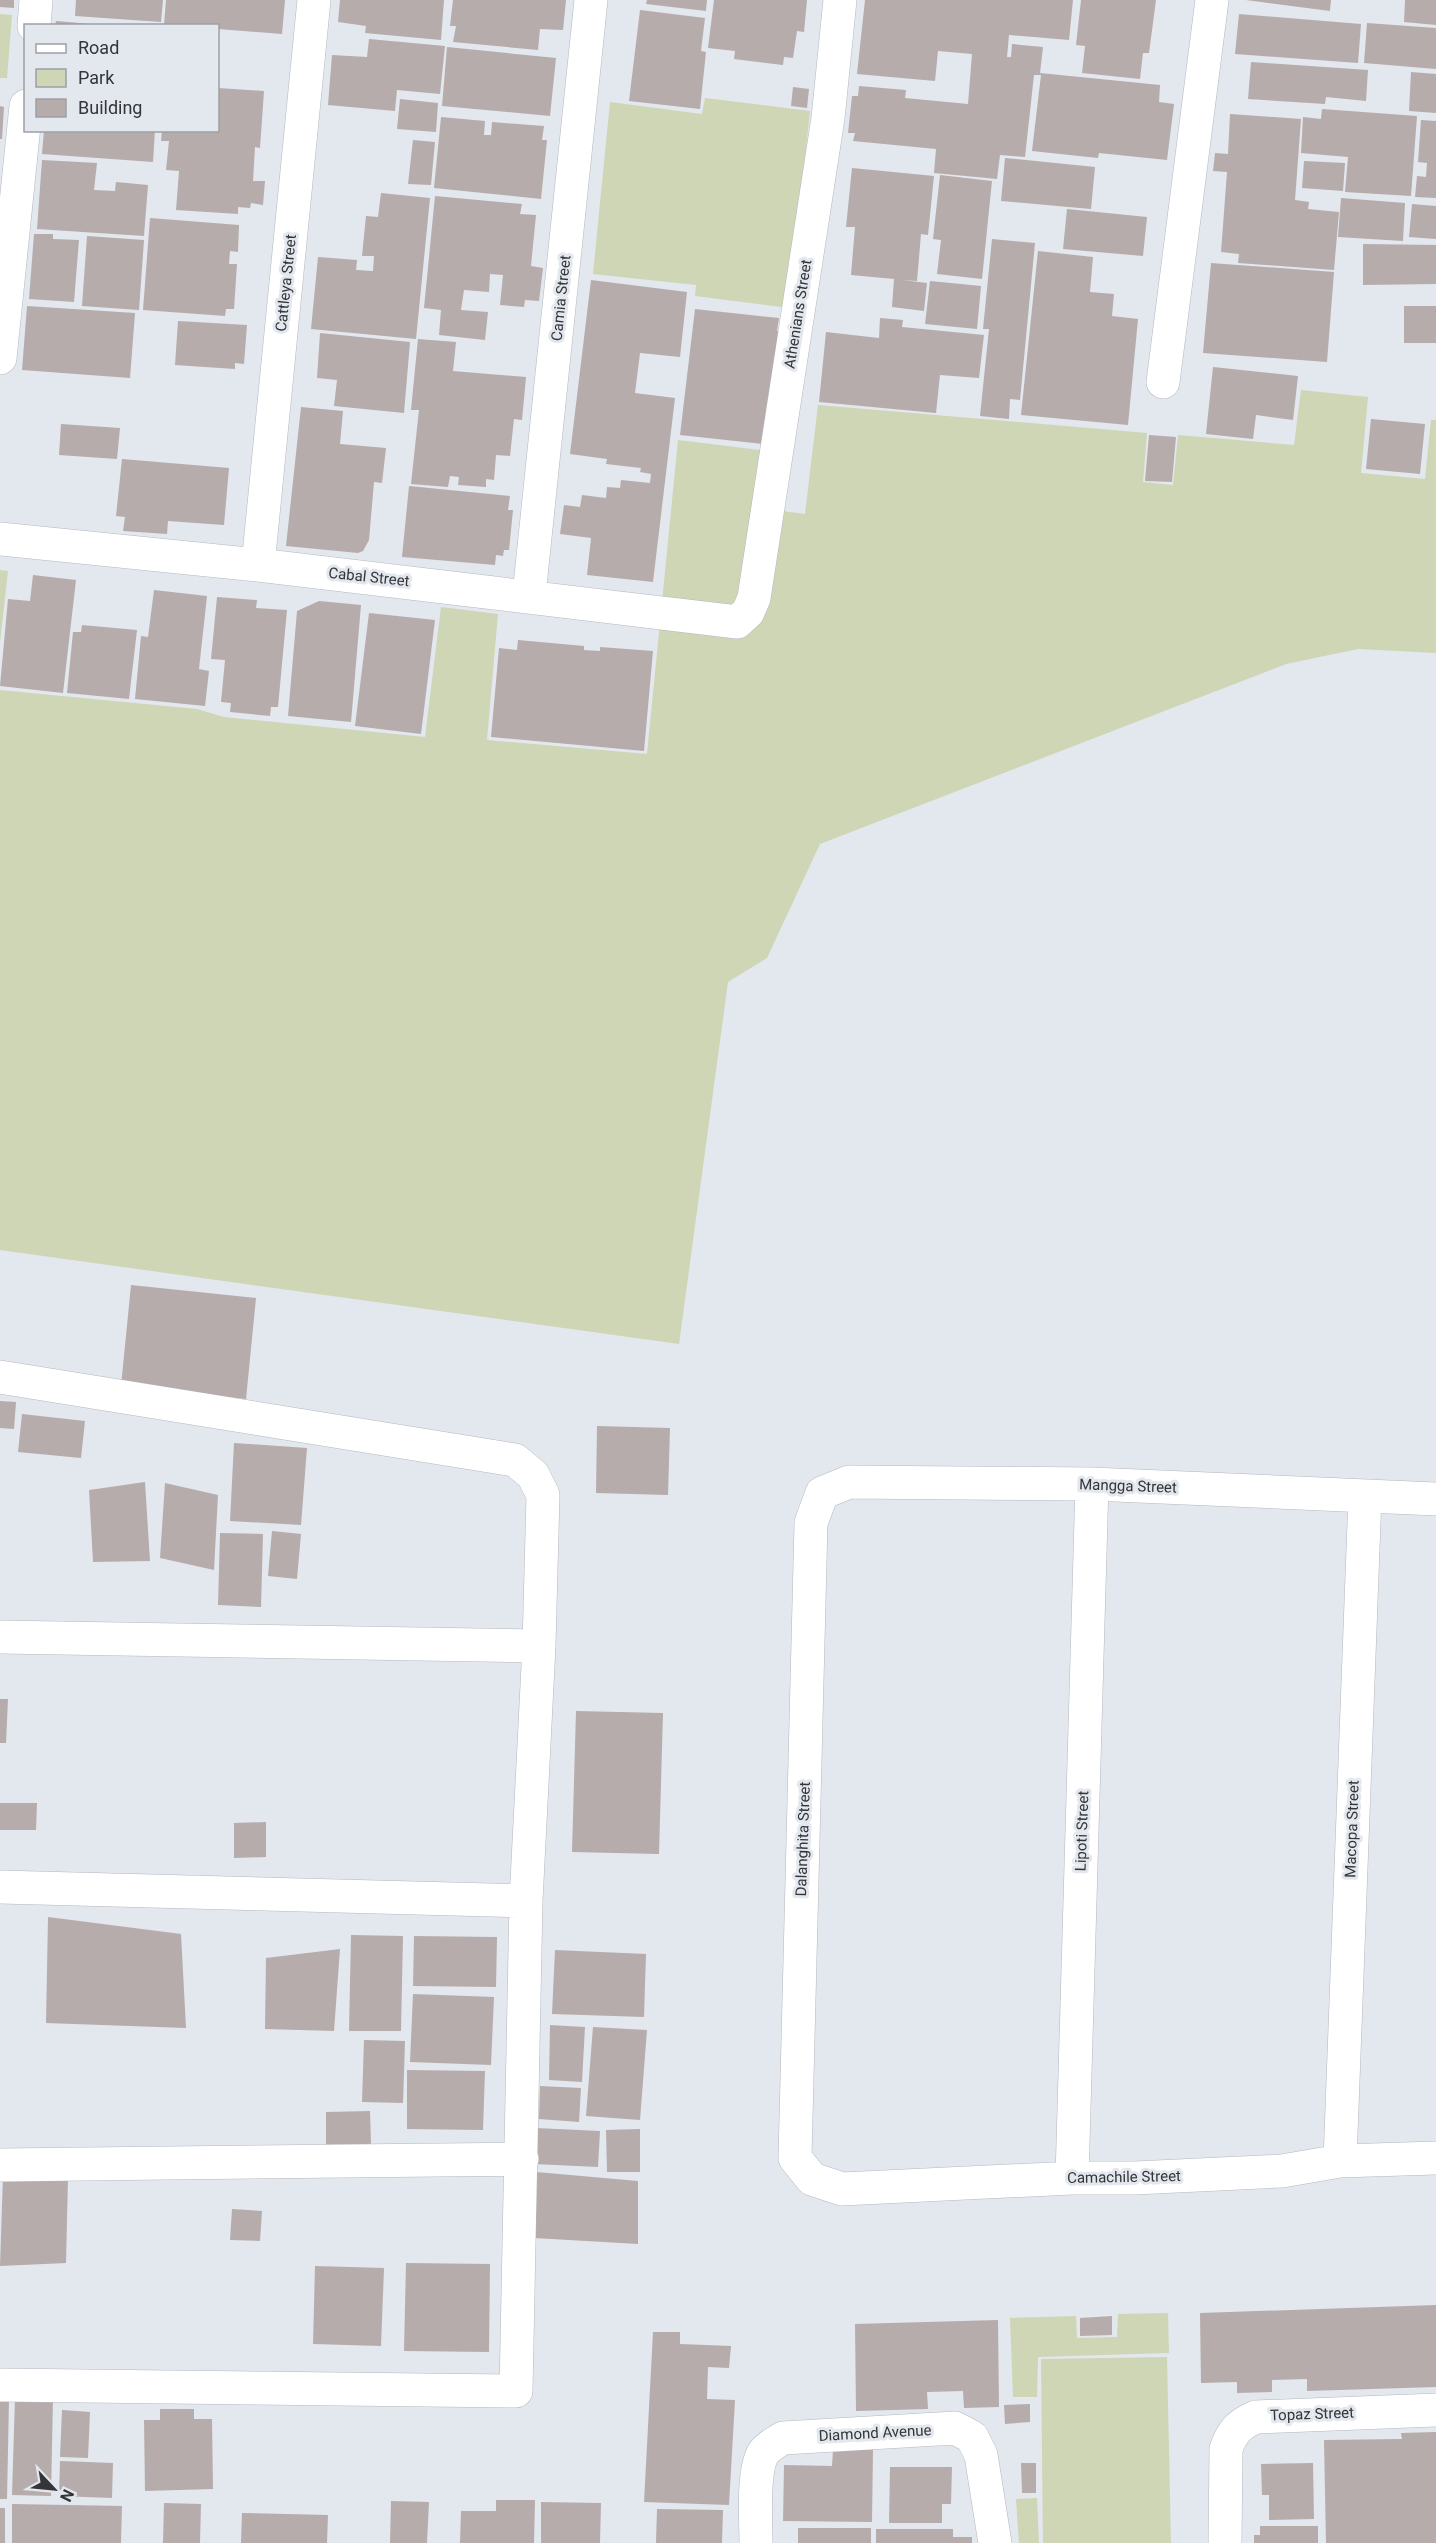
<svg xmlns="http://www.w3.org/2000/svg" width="1436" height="2543" viewBox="0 0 1436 2543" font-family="Roboto,sans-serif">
  <rect width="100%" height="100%" fill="#e3e7ee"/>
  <path fill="#ced6b5" d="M0,14L12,15L7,78H0Z
    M705,98L810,111L789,308L695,296L696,285L593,274L610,102L702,114Z
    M1301,390L1368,397L1361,473L1425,479L1431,420H1436V653L1358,649L1286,664L820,844L767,958L728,982L679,1344L0,1250V690L197,709L224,717L425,737L441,607L498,614L487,740L647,754L678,440L768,451L760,508L805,514L818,405L1147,433L1143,482L1173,485L1178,435L1294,445Z
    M0,570L8,571L0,642Z
    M1168,2313L1169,2353L1038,2357L1037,2397H1013L1010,2318L1076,2316L1077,2338L1117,2337L1118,2314Z
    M1167,2357L1171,2543H1043L1041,2359Z
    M1037,2498L1039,2543H1019L1016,2499Z"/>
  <path fill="#b6acab" d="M0,0H14V8L0,7Z
    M76,0H163L161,22L75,16Z
    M166,0H285L282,34L218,29V26L164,25Z
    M340,0H444L441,40L365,33L366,26L338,22Z
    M453,0H566L563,30L540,29L538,50L453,42L456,26H450Z
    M647,0H707L706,11L646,4Z
    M714,0H807L804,32L797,31L793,58L784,57L783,65L734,59L735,51L708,48Z
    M865,0H1073L1069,40L1009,35L1007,57H1011L1012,44L1043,47L1040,73L1160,85L1159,102L1174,104L1167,160L1099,153L1098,158L1032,151L1041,75H1034L1025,157L1000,155L997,179L934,173L936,149L853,141L855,133H848L852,96H858L859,86L906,90L905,98L968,104L972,54L938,51L935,81L857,74Z
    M1081,0H1156L1149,53H1143L1140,79L1082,73L1085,46L1076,45Z
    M1246,0H1331L1330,11Z
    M1405,0H1436V25L1404,22Z
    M640,10L705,18L701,51L706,52L700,109L629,101Z
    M1239,14L1361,24L1358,63L1235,54Z
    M56,21L91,24V26H55Z
    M1367,23L1436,28V69L1364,63Z
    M369,39L445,46L440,94L397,90L395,111L328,105L332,55L367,57Z
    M447,47L556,58L550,116L442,106Z
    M1251,62L1368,70L1366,101L1326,97L1325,104L1248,99Z
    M1411,72L1436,74V113L1409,111Z
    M793,87L809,89L807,108L791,106Z
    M218,88L264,91L260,148L255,147L253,181H265L263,205L251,203L250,208L238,207V214L176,210L179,171L166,170L169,141H161L162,130H218Z
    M400,99L438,103L436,132L397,129Z
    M0,106L4,107L2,139H0Z
    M1322,109L1417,116L1411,196L1345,192L1348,157L1301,153L1303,117L1321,119Z
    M1230,114L1301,119L1295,200L1309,202L1308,209L1339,212L1334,270L1238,263L1239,254L1221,252L1227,172L1213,171L1215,153L1228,154Z
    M441,117L485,121L484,135H491L492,122L544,126L542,140H547L541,199L434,188Z
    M1421,120L1436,121V198L1415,197L1417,176L1426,177L1427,163L1418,162Z
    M44,130H155L153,162L42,154Z
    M413,140L435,142L431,185L408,184Z
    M1005,158L1095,167L1091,209L1001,201Z
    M42,160L97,163L94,190L115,191L116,182L148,185L144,236L37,229Z
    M1304,161L1345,163L1343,191L1302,188Z
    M852,168L934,176L928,235L921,234L917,281L902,280L927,283L924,311L892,307L894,279L851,275L855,227H846Z
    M940,175L992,181L982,279L937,274L941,240L933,239Z
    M381,193L430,198L416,339L311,329L318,257L357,260L356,270L373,271L374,256H362L366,216L378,217Z
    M435,196L522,204L520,214L536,215L531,266L543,268L539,301L525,300L524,307L500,305L503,275L490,274L489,292L464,290L461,310L488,312L485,340L439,335L441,310L424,308Z
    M1341,198L1405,203L1403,241L1338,237Z
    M1412,204L1436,206V239L1409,237Z
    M1067,209L1147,217L1143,256L1063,249Z
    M150,218L239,225L238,252L230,251L229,264H237L234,309H226L225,316L143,310Z
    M34,234H53V239L79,240L74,302L29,299Z
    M87,236L144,240L139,310L82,306Z
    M992,239L1035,243L1020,400L1010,399L1009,419L980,416L989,329H983Z
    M1363,244L1436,245V284L1363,285Z
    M1038,251L1093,257L1090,292L1114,294L1112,316L1138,319L1128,425L1021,415Z
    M1211,263L1334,272L1327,362L1203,353Z
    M591,280L687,292L680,357L640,353L635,393L675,398L653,582L587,575L591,538L560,534L564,505L580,507L582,495L606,498L607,487L620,488L621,480L650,483L651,474L640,472L641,468L606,464L607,459L570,454Z
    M930,281L981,286L977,329L925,324Z
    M27,306L135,313L130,378L22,370Z
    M1404,306H1436V343H1404Z
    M695,309L779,318L777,331L785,332L763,444L680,435Z
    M880,318L903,320L902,327L984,335L979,378L940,375L936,413L819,402L826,332L879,338Z
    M178,321L247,325L244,364L235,363V369L175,365Z
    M320,333L410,342L404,413L334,406L337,380L317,378Z
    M418,339L456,342L453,371L526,377L522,420L514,419L510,456L496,455L494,480L486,479V487L458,485L459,477L450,476L448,487L411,484L419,410H411Z
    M1213,367L1298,376L1293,420L1256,415L1253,439L1206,434Z
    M301,407L343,411L340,444L386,448L382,483L374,482L369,540L363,551L358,553L286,546Z
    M1371,419L1425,424L1420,474L1366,469Z
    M61,424L120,428L117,459L59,455Z
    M1149,435L1176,437L1172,482L1145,481Z
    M122,459L229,468L224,525L168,521L167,534L123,531L125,517L116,516Z
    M409,486L510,496L508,510H513L509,550H504L503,556L496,555L495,565L402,557Z
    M33,575L76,580L63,693L0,686L8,599L30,601Z
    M154,590L207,596L199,669L209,671L205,706L135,699L141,636L148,637Z
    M217,597L257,600L256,608L287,610L278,707H271L270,716L230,712L231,703L221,702L225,660L211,659Z
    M319,601L361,605L351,722L288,716L297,611Z
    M369,613L435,620L421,734L355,726Z
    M82,625L137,630L129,699L67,693L73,632H81Z
    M518,640L584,646V650L600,651V647L653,651L644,751L491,737L499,648L517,650Z
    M131,1285L256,1298L246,1399L121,1386Z
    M0,1401L16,1402L14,1429L0,1428Z
    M22,1414L85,1421L81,1458L18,1452Z
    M597,1426L670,1428L668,1495L596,1493Z
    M234,1443L307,1448L301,1525L230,1521Z
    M145,1482L150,1561L93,1562L89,1490Z
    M165,1483L218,1495L214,1570L160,1558Z
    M272,1531L301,1534L297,1579L268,1576Z
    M220,1533L263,1534L261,1607L218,1605Z
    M0,1699H8L6,1743H0Z
    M576,1711L663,1713L659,1854L572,1852Z
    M0,1803H37L36,1830H0Z
    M266,1822V1857L234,1858V1823Z
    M48,1917L181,1934L186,2028L46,2023Z
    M351,1935L403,1936L401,2031H349Z
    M414,1936L497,1937L496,1987L413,1986Z
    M340,1949L334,2031L265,2029L266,1958Z
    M555,1950L646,1954L644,2017L552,2014Z
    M413,1994L494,1997L491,2065L410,2062Z
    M550,2025L585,2027L582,2082L549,2080Z
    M593,2027L647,2030L640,2120L586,2116Z
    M364,2040L405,2041L403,2103L362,2102Z
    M407,2070L485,2071L483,2130L407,2129Z
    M540,2086L581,2088L579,2122L539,2119Z
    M370,2111L371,2144L326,2145V2112Z
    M536,2128L600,2131L598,2167L534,2164Z
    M640,2129V2172H607L606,2130Z
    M536,2172L638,2181V2244L534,2238Z
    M3,2176L68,2177L66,2263L0,2266Z
    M232,2209L262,2211L260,2241L230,2240Z
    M406,2263L490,2264L489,2352L404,2351Z
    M315,2266L384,2268L381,2346L313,2344Z
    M1436,2305V2387L1307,2391V2379L1272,2380V2392L1237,2393V2382L1201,2383L1200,2313Z
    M1112,2316V2335L1080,2336V2318Z
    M998,2320L999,2407L964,2408L963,2391L927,2392L928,2409L856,2411L855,2324Z
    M653,2332H680V2344L731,2346L729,2368L708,2367L707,2399L735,2400L729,2505L644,2502Z
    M15,2398H53L51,2496L12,2495Z
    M0,2400H9L7,2499H0Z
    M1030,2404V2422L1005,2424L1004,2405Z
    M160,2409H194V2419H212L213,2489L145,2491L144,2420H160Z
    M62,2410L90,2412L88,2458L60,2457Z
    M1436,2432V2543H1326L1324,2440L1402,2439L1401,2433Z
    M833,2450H873L872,2522L783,2521L784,2465L832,2466Z
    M60,2461L113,2463L112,2498L59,2496Z
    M1021,2463H1036V2493H1022Z
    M1313,2463L1314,2519L1269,2520V2495H1262L1261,2464Z
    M890,2467H952L951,2504H942V2523H889Z
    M496,2500H535L534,2543H460L461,2511H496Z
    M391,2501L429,2502L427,2543H390Z
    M541,2502L601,2503L600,2543H541Z
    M164,2503L201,2504L200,2543H163Z
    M12,2504L122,2506L121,2543H12Z
    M0,2508H5V2543H0Z
    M657,2509L723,2510L722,2543H656Z
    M242,2513L328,2515L327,2543H241Z
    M1260,2526H1318V2543H1254V2535H1260Z
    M798,2528H871V2543H798Z
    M876,2529H953V2537H972V2543H876Z"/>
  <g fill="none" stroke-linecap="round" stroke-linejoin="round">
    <g stroke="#b4b8bf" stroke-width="34">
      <path id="street" d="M34,26L36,0
        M0,358L26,106
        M1163,382L1212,0
        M0,539L258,565L737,622L748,612L754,598L828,118L840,0
        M258,565L314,0
        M529,595L591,0
        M0,1377L515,1460L533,1475L543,1495L539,1646L526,1901L516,2391L0,2385
        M1436,1499L1092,1484L849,1482L822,1493L811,1523L795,2158L812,2179L842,2189L1072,2178H1135L1282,2171L1340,2161L1436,2158
        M0,1637L539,1646
        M0,1887L526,1901
        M1340,2161L1365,1496
        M0,2165L522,2159
        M1072,2178L1092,1484
        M756,2543C756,2522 752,2469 764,2452C769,2446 776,2442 783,2438L955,2428L972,2437L981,2455L995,2543
        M1225,2543L1226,2449C1232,2432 1239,2424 1256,2417L1436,2410"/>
    </g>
    <use href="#street" stroke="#fff" stroke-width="33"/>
  </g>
  <g text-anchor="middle" stroke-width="6" stroke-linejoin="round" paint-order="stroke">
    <g font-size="15" fill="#343538" stroke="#e3e7ee">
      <text transform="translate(286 283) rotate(-84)" y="5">Cattleya Street</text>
      <text transform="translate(561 298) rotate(-84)" y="5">Camia Street</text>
      <text transform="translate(798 314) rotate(-81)" y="5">Athenians Street</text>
      <text transform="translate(369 577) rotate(6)" y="5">Cabal Street</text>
      <text transform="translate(1128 1486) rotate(2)" y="5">Mangga Street</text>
      <text transform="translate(1352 1829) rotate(-88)" y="5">Macopa Street</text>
      <text transform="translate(1082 1831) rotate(-88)" y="5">Lipoti Street</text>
      <text transform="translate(803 1839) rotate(-88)" y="5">Dalanghita Street</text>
      <text transform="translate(1124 2177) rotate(-1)" y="5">Camachile Street</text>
      <text transform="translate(1312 2414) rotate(-2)" y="5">Topaz Street</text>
      <text transform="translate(875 2433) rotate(-3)" y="5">Diamond Avenue</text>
    </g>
  </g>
  <rect x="24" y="24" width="195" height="108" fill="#e3e7ee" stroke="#9da0a5" stroke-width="1.5"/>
  <rect x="36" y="44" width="30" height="9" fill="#ffffff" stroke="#9da0a5" stroke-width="1.5"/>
  <text x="78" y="54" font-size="18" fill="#343538">Road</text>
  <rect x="36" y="69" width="30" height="18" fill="#ced6b5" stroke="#9da0a5" stroke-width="1.5"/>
  <text x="78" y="84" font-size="18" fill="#343538">Park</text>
  <rect x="36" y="99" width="30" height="18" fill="#b6acab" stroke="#9da0a5" stroke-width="1.5"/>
  <text x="78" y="114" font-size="18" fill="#343538">Building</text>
  <g transform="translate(54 2489) rotate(116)" stroke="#e3e7ee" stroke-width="4.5" paint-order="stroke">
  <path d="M0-4.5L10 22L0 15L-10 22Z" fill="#343538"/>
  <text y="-9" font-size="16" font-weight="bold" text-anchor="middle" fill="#343538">N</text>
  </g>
</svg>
